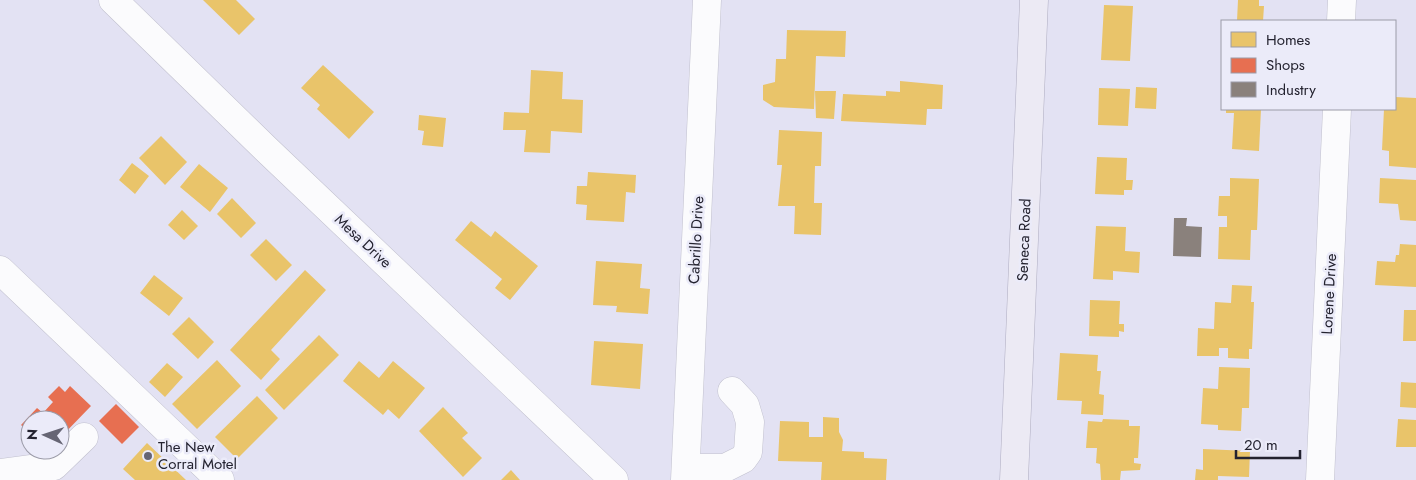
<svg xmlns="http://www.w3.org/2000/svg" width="1416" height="480" viewBox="0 0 1416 480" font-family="Jost,sans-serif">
  <rect width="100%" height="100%" fill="#e3e2f3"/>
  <path fill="#e9c46a" d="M203,0H236L255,19L239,35Z
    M1238,0H1259V6H1264L1263,21H1237Z
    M1104,5L1133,6L1130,61L1101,60Z
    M787,30L846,31L845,57L816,56L814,109L774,107L763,100V85L775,82L776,59H786Z
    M323,65L374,112L349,139L317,109L320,105L301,88Z
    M531,70L563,72L562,99L583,100L582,133L551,131L550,153L524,152L526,130H503L504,112L529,113Z
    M900,81L943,85L942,109H927L926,125L841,121L843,94L886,96V91L900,92Z
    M1136,87L1157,88L1156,109L1135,108Z
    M1099,88L1130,89L1128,126L1098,125Z
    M815,91H836L834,119L816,118Z
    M1395,97L1416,98V168L1389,166V151L1382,150L1384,109H1395Z
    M1226,109H1261L1259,151L1232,149L1234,113H1226Z
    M419,115L446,118L443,147L422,145L424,131L418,130Z
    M779,130L822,132L821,166H815L814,203H822L821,235L794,234L795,206H778L782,165H777Z
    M161,136L187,162L165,185L139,158Z
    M1097,157L1127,158L1126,180H1133L1132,190H1124V195L1095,194Z
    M132,163L149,176L135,194L119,180Z
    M199,164L228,188L210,212L180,187Z
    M588,172L636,175L635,193L626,192L624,222L586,220L587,205L576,204L577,186H587Z
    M1230,178L1259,179L1257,230H1251L1250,260L1218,259L1219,227H1227V216H1218L1219,196H1230Z
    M1380,178L1416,180V221L1400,220L1398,204L1379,203Z
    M232,198L256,223L241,238L217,214Z
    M182,210L198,226L184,240L168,225Z
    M471,221L491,237L495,231L538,266L510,300L495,288L502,279L455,240Z
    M1096,226L1126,227L1125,251L1140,252L1139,273L1113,271V280L1093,279Z
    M266,239L292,265L276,281L250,255Z
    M1400,244L1416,245V287L1375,285L1377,261L1395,262L1396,255H1399Z
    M596,261L642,264L640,288L650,289L648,314L616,312L617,306L593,305Z
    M305,270L326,290L271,350L280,359L261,380L230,350Z
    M154,275L183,298L169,316L140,293Z
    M1232,285L1252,286L1251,302H1254L1252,349H1249V359L1228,358V348H1219V356H1197L1198,328L1214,329L1215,302L1231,303Z
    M1090,300L1120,301L1119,324H1124V332L1119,331V337L1089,336Z
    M1404,310H1416V341H1403Z
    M189,317L214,342L198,359L172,334Z
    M319,335L339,355L284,410L265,390Z
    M594,341L643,344L640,389L591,385Z
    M1060,353L1098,355L1097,371H1101L1099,394L1104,395L1103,415L1081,414L1082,401L1057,400Z
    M217,360L241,386L197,429L172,404Z
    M359,361L379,378L393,361L425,388L399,419L388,409L383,415L343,381Z
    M167,363L183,377L165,397L149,382Z
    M1219,367L1250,368L1249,408H1242L1241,431L1218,430V425L1201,424L1203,388L1218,389Z
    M1401,382L1416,383V408L1400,407Z
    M257,396L278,418L237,459L215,437Z
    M443,407L468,433L462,438L482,458L463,477L419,431Z
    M823,417L839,418V432L843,440L842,451L864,452V458L887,459L886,480H821L822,462L778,461L780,421L809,422V437H823Z
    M1103,419L1129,420V426H1140L1138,458H1134V463L1141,464L1140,470L1121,471L1120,480H1101L1100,464L1096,463L1097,448H1086L1088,421L1102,422Z
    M1398,419L1416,420V447H1396Z
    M147,443L186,480H135L123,469Z
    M1203,449L1250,451L1249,477L1218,476V480H1195L1196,469L1203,470Z
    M511,470L520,480H501Z"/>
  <path fill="#e76f51" d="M59,386L65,392L70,386L91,406L60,438V420H30V433L21,425L37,408L43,413L53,402L48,397Z
    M116,404L139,427L122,444L99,421Z"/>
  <path fill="#8a817c" d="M1174,218H1187L1186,226L1202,227L1201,257L1173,256Z"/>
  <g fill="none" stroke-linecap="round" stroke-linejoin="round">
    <g stroke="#c1c0ce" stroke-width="29">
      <path id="minor" d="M113,0L266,149L614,480
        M1341,21L1342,0
        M0,270L220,480
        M686,468H725L743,459L748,452L750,422L745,405L732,391
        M0,473L54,466L84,437
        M685,480L707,0
        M1320,480L1337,109"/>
    </g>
    <g stroke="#aeacc0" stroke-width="29">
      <path id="major" d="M1014,480L1034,0"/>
    </g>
    <use href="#minor" stroke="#fbfbfd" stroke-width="28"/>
    <use href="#major" stroke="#eceaf4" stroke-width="28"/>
  </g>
  <circle fill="#666574" stroke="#ebebf9" stroke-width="2" cx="148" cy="456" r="5"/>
  <g text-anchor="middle" stroke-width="5" stroke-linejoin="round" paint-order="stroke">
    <g font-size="15" fill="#23222f" stroke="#ebebf9">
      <text transform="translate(696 240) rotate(-87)" y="5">Cabrillo Drive</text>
      <text transform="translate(1024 240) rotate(-88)" y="5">Seneca Road</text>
      <text transform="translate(363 241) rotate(43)" y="5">Mesa Drive</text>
      <text transform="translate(1329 294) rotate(-87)" y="5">Lorene Drive</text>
    </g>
    <g font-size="15" fill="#23222f" stroke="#ebebf9" text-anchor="start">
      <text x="158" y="452">The New<tspan x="158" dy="17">Corral Motel</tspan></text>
    </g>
  </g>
  <rect x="1221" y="20" width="175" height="90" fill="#ebebf9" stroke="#9b9ba8"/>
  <rect x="1231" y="32" width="25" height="15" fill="#e9c46a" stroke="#9b9ba8"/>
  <text x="1266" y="45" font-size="15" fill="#23222f">Homes</text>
  <rect x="1231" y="58" width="25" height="15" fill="#e76f51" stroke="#9b9ba8"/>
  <text x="1266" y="70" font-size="15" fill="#23222f">Shops</text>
  <rect x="1231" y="82" width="25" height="15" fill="#8a817c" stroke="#9b9ba8"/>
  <text x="1266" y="95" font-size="15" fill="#23222f">Industry</text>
  <g transform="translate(45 435) rotate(273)"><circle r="24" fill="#ebebf9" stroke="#9b9ba8"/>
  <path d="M0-4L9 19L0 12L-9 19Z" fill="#666574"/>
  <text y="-8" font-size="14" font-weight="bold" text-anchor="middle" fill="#23222f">N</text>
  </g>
  <path d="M1236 450v8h64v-8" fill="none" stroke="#23222f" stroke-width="2.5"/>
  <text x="1244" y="450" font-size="15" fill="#23222f" stroke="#ebebf9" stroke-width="4" paint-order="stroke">20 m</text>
</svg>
